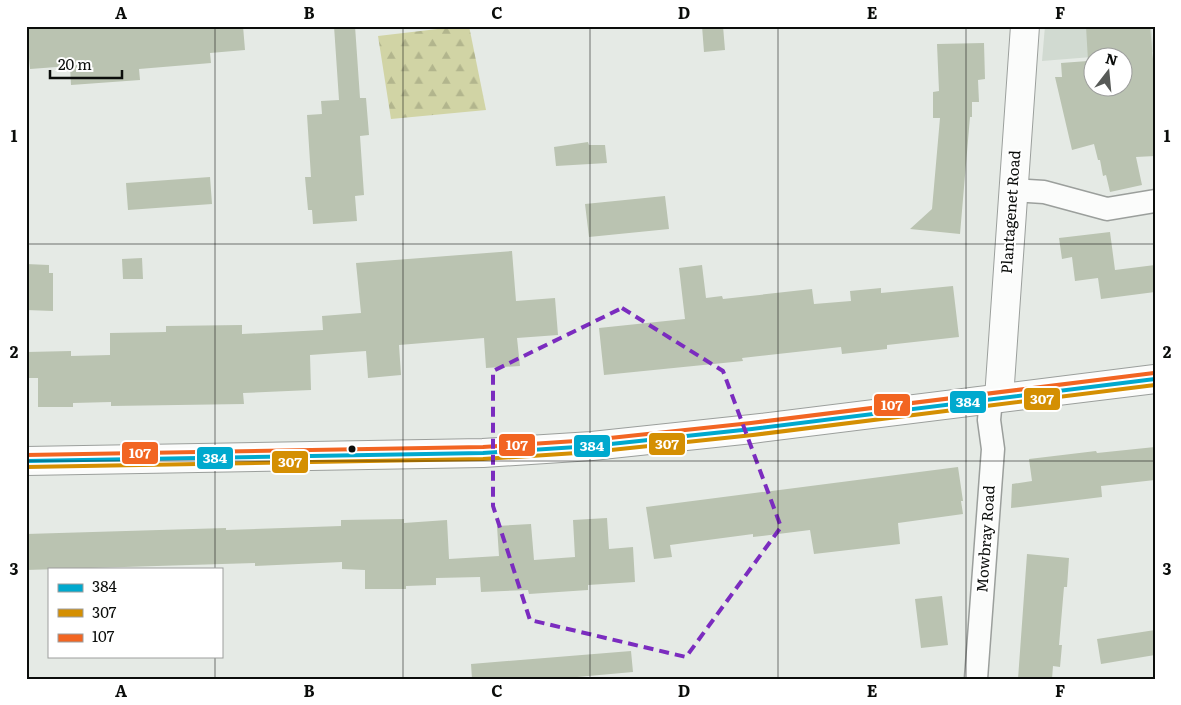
<svg xmlns="http://www.w3.org/2000/svg" width="1181" height="705" viewBox="0 0 1181 705" font-family="Literata,serif">
  <defs>
    <pattern id="forest-firs" width="22" height="20" patternUnits="userSpaceOnUse" patternTransform="scale(1.25)"><rect width="22" height="20" fill="#d1d4a5"/><path d="M5 1l3.5 6h-7zM16 11l3.5 6h-7z" fill="#b2b58d"/></pattern>
  </defs>
  <rect width="100%" height="100%" fill="#e5eae5"/>
  <path fill="#d1dad1" d="M1045,26H1151L1154,52L1042,61Z"/>
  <path fill="url(#forest-firs)" d="M463,26H469L486,110L391,119L378,36Z"/>
  <path fill="#bac3b1" fill-rule="evenodd" d="M26,26H243L245,50L210,53L211,63L139,69L140,80L71,85L70,66L30,69Z
    M334,26H355L360,98H366L369,135L360,136L364,195L355,196L357,221L313,224L312,210H308L305,177H311L307,115L322,114L321,101L339,100Z
    M702,26H723L725,50L704,52Z
    M1086,26H1150L1153,59H1155V156L1136,157L1142,185L1110,192L1106,175L1103,176L1100,160H1098L1094,144L1072,150L1055,77H1062L1061,63L1088,61ZM1094,58H1124V88H1094Z
    M984,43L985,79L978,80L979,102H972V117H970L960,234L910,229L932,209L940,118H933V92L939,91L937,44Z
    M588,142L589,145H605L607,163L556,166L554,147Z
    M210,177L212,204L128,210L126,183Z
    M665,196L669,229L589,237L585,204Z
    M1110,232L1115,270L1155,265V292L1101,299L1098,278L1075,281L1072,257L1062,259L1059,238Z
    M512,251L516,301L555,298L558,335L517,338L520,366L486,368L484,338L399,345L401,375L368,378L366,351L310,355L311,390L243,393L244,404L111,406V402L73,403V407H38V378H28L27,352L71,351V356L110,355V333L166,332V326L242,325V334L323,330L322,316L361,313L356,263Z
    M142,258L143,279H123L122,259Z
    M26,264L49,265V273H53V311L26,310Z
    M702,265L706,298L722,296L723,299L812,289L814,304L851,301L850,291L881,288V293L953,286L959,337L887,345V349L842,354L841,347L742,358L743,361L604,375L599,328L685,319L679,268Z
    M1155,447V480L1101,486L1102,497L1011,508L1012,484L1032,481L1029,459L1096,451L1097,453Z
    M958,467L963,501H961L963,514L898,523L900,544L814,554L810,530L753,537V534L670,545L672,557L654,559L646,507Z
    M607,518L609,549L633,547L635,582L588,585V590L529,594L528,590L481,592L480,577L436,578V585L406,586V589H365V570L342,569V562L255,566V563L26,570V534L226,528V530L341,526V520L404,519V523L447,520L449,559L499,556L497,526L531,524L534,560L575,557L573,520Z
    M1027,554L1069,558L1067,587H1064L1059,645H1062L1060,667L1053,666L1052,679H1018Z
    M942,596L948,645L921,648L915,599Z
    M1155,630V655L1101,664L1097,639Z
    M631,651L633,672L555,679H472L471,664Z"/>
  <g fill="none" stroke-linecap="round" stroke-linejoin="round">
    <g stroke="#9b9f9c" stroke-width="25">
      <path id="minor" d="M1012,190L1044,192L1107,209L1155,201
        M976,679L993,449L989,420L991,399"/>
    </g>
    <g stroke="#9b9f9c" stroke-width="30">
      <path id="tertiary" d="M999,398L1025,26"/>
    </g>
    <g stroke="#9b9f9c" stroke-width="30">
      <path id="primary" d="M26,461L483,453L592,446L752,429L1155,379"/>
    </g>
    <use href="#minor" stroke="#fbfcfb" stroke-width="22"/>
    <use href="#tertiary" stroke="#fbfcfb" stroke-width="28"/>
    <use href="#primary" stroke="#fbfcfb" stroke-width="28"/>
    <g stroke="#fff" stroke-width="8">
      <path id="bus-1" d="M26,461L483,453L592,446L752,429L1155,379"/>
    </g>
    <g stroke="#fff" stroke-width="8">
      <path id="bus-2" d="M26,467L483,459L592,452L753,435L1155,385"/>
    </g>
    <g stroke="#fff" stroke-width="8">
      <path id="bus-3" d="M26,455L483,447L591,440L751,423L1154,373"/>
    </g>
    <use href="#bus-1" stroke="#00a9ce" stroke-width="4"/>
    <use href="#bus-2" stroke="#d48f02" stroke-width="4"/>
    <use href="#bus-3" stroke="#f26522" stroke-width="4"/>
  </g>
  <path fill="none" stroke="#7b2cbf" stroke-width="4" stroke-dasharray="10 6" stroke-linejoin="round" d="M622,308L723,371L781,527L686,657L530,620L493,506V371Z"/>
  <path fill="none" stroke="#0b0d0b" stroke-width="1" stroke-opacity="0.55" d="M215,26V569M403,26V679M590,26V679M778,26V679M966,26V679M26,244H1155M26,461H1155M215,656V679"/>
  <circle fill="#0b0d0b" stroke="#fff" stroke-width="2" cx="352" cy="449" r="4.5"/>
  <g text-anchor="middle" stroke-width="4" stroke-linejoin="round" paint-order="stroke">
    <g font-size="15" fill="#0b0d0b" stroke="#fff">
      <text transform="translate(1011 212) rotate(-86)" y="5">Plantagenet Road</text>
      <text transform="translate(986 539) rotate(-86)" y="5">Mowbray Road</text>
    </g>
  </g>
  <g stroke="#fff" stroke-width="2">
    <rect x="1023" y="387" width="38" height="24" rx="5" fill="#d48f02"/>
    <rect x="949" y="390" width="38" height="24" rx="5" fill="#00a9ce"/>
    <rect x="873" y="393" width="38" height="24" rx="5" fill="#f26522"/>
    <rect x="648" y="432" width="38" height="24" rx="5" fill="#d48f02"/>
    <rect x="498" y="433" width="38" height="24" rx="5" fill="#f26522"/>
    <rect x="573" y="434" width="38" height="24" rx="5" fill="#00a9ce"/>
    <rect x="121" y="441" width="38" height="24" rx="5" fill="#f26522"/>
    <rect x="196" y="446" width="38" height="24" rx="5" fill="#00a9ce"/>
    <rect x="271" y="450" width="38" height="24" rx="5" fill="#d48f02"/>
  </g>
  <g font-size="14" text-anchor="middle" font-weight="bold" fill="#fff">
    <text x="1042" y="404">307</text>
    <text x="968" y="407">384</text>
    <text x="892" y="410">107</text>
    <text x="667" y="449">307</text>
    <text x="517" y="450">107</text>
    <text x="592" y="451">384</text>
    <text x="140" y="458">107</text>
    <text x="215" y="463">384</text>
    <text x="290" y="467">307</text>
  </g>
  <rect width="1181" height="705" fill="none" stroke="#ffffff" stroke-width="55"/>
  <rect x="48" y="568" width="175" height="90" fill="#ffffff" stroke="#9d9e9d"/>
  <rect x="58" y="584" width="25" height="8" fill="#00a9ce" stroke="#9d9e9d"/>
  <text x="92" y="592" font-size="15" fill="#0b0d0b">384</text>
  <rect x="58" y="609" width="25" height="8" fill="#d48f02" stroke="#9d9e9d"/>
  <text x="92" y="618" font-size="15" fill="#0b0d0b">307</text>
  <rect x="58" y="634" width="25" height="8" fill="#f26522" stroke="#9d9e9d"/>
  <text x="92" y="642" font-size="15" fill="#0b0d0b">107</text>
  <g transform="translate(1108 72) rotate(16)"><circle r="24" fill="#ffffff" stroke="#9d9e9d"/>
  <path d="M0-4L9 19L0 12L-9 19Z" fill="#575a57"/>
  <text y="-8" font-size="14" font-weight="bold" text-anchor="middle" fill="#0b0d0b">N</text>
  </g>
  <path d="M50 70v8h72v-8" fill="none" stroke="#0b0d0b" stroke-width="2.5"/>
  <text x="58" y="70" font-size="15" fill="#0b0d0b" stroke="#ffffff" stroke-width="4" paint-order="stroke">20 m</text>
  <rect x="28" y="28" width="1126" height="650" fill="none" stroke="#0b0d0b" stroke-width="2"/>
  <g font-size="16" text-anchor="middle" font-weight="bold" fill="#0b0d0b">
    <text x="121" y="19">A</text>
    <text x="309" y="19">B</text>
    <text x="497" y="19">C</text>
    <text x="684" y="19">D</text>
    <text x="872" y="19">E</text>
    <text x="1060" y="19">F</text>
    <text x="14" y="142">1</text>
    <text x="1167" y="142">1</text>
    <text x="14" y="358">2</text>
    <text x="1167" y="358">2</text>
    <text x="14" y="575">3</text>
    <text x="1167" y="575">3</text>
    <text x="121" y="697">A</text>
    <text x="309" y="697">B</text>
    <text x="497" y="697">C</text>
    <text x="684" y="697">D</text>
    <text x="872" y="697">E</text>
    <text x="1060" y="697">F</text>
  </g>
</svg>
